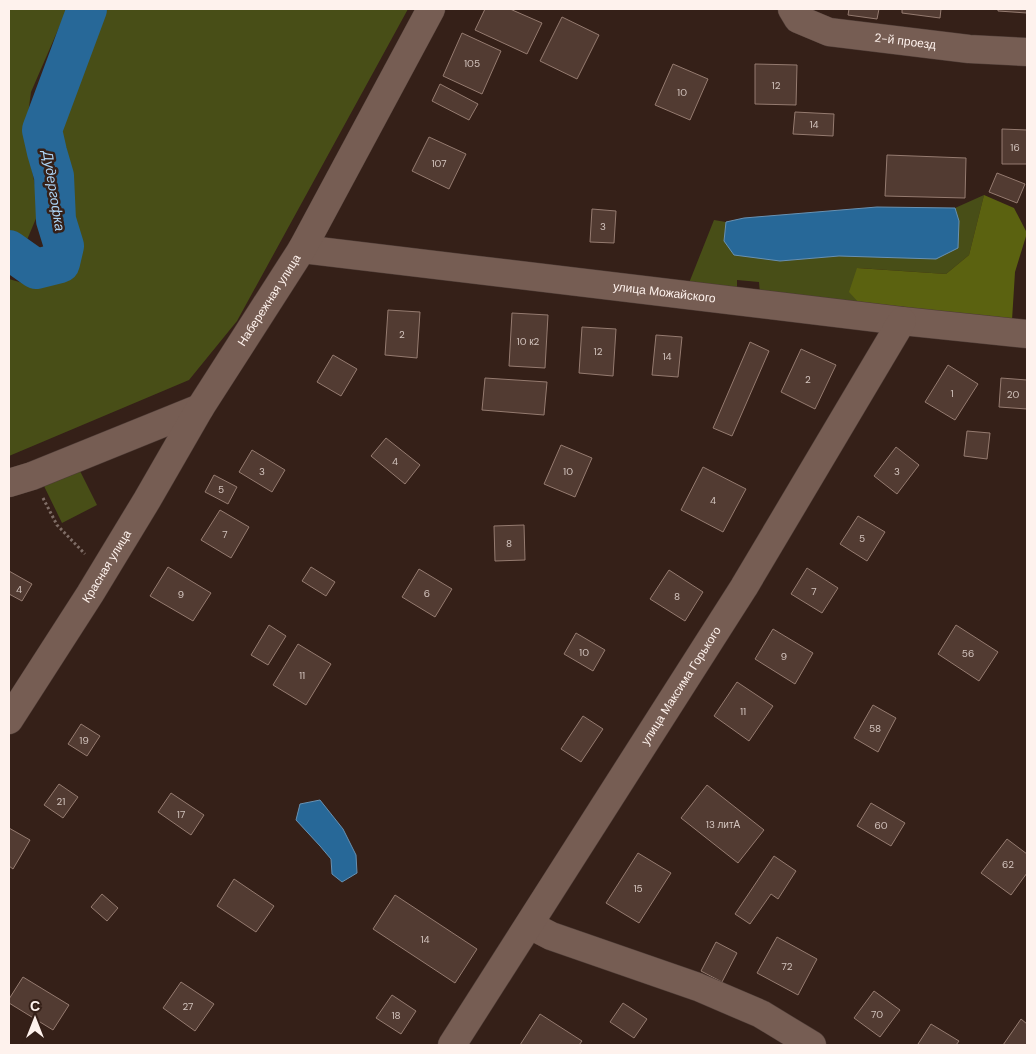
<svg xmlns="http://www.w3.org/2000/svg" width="1036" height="1054" viewBox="0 0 1036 1054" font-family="'DM Sans',sans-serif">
  <rect width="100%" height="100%" fill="#352018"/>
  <path fill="#484e17" d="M9,9H67L31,92L25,137L40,209L24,247L9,233Z
    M106,9H408L237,321L189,380L9,456V279L40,288L59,279L70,260V203L56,169V134L77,91Z
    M984,195L969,255L946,274L858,268L860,304L760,294L759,282L737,280V291L689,283L714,220L726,222L724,241L780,261L839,256L959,221L955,208Z
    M79,469L97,505L62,523L44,486Z"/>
  <path fill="#5b6210" d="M984,195L1014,208L1027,233L1015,272L1012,320L860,304L849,292L857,268L946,274L969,255Z"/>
  <path fill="#276898" stroke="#6891b2" d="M877,207L955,208L959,221L958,248L936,259L839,256L780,261L734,255L724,241L726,222L744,218Z
    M320,800L343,829L356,855L357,873L342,882L332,874L331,859L320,846L296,820L300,804Z"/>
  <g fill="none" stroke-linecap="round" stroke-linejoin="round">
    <path stroke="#276898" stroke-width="40" d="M9,250L36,269L60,263L64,246L56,220L54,176L47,152L42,130L87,9"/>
  </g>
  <path fill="#523b32" stroke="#957b70" d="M485,9H510L542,23L527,54L475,30Z
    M849,9H879L877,19L848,15Z
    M902,9H941L940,18L902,13Z
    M998,9H1027V13L998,11Z
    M562,17L599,35L577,79L540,61Z
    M462,33L501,51L482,94L443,76Z
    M673,64L708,79L690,120L655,105Z
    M755,64L797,65L796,105L755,104Z
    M440,84L478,104L469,120L432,101Z
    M795,112L834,114L833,136L793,134Z
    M1002,129L1027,130V164H1002Z
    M429,137L466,154L449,189L412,171Z
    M887,155L966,158L965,198L885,196Z
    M997,173L1025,184L1017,203L989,192Z
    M592,209L616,211L614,243L590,242Z
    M388,310L420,312L417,358L385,355Z
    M512,313L548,315L545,368L509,366Z
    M582,327L616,329L613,376L579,373Z
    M656,335L682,337L678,377L652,375Z
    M750,342L769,351L732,436L713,428Z
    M801,349L836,365L815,409L781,392Z
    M333,355L357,369L341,396L317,382Z
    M948,365L978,384L955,420L925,402Z
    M485,378L547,382L544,415L482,410Z
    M1001,378L1027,380V409L999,407Z
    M967,431L990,433L987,459L964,456Z
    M386,438L420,465L405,484L371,456Z
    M561,445L592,458L575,497L544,484Z
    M896,447L919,465L897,494L874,476Z
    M252,450L285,470L272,492L239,472Z
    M703,467L746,489L723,532L681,510Z
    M214,475L237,487L228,504L205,492Z
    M220,510L249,527L231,558L201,540Z
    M858,516L885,532L867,561L840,544Z
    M524,525L525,560L495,561L494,526Z
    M168,567L211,593L193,621L150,596Z
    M311,567L335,582L326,596L302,581Z
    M807,568L838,588L822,613L791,594Z
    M419,569L452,589L435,617L402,597Z
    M669,570L703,592L685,621L650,599Z
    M9,571L32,584L22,601L9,594Z
    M269,625L286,636L268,665L251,655Z
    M956,625L998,652L979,681L938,654Z
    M773,629L813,653L795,684L755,659Z
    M576,633L605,650L593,671L564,654Z
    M298,644L331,664L306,705L273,685Z
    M737,682L773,706L749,741L714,716Z
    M873,705L896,718L878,752L854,738Z
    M583,716L603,729L581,762L561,749Z
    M81,724L100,736L87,756L68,744Z
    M59,784L78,797L63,818L44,805Z
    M707,785L764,830L738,863L681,818Z
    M171,793L204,815L191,835L158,812Z
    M871,803L905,823L891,846L857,826Z
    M9,828L30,840L13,869L9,866Z
    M1007,839L1027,854V873L1011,895L981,873Z
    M638,853L671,873L639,923L606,903Z
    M774,856L796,871L778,899L771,894L750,924L735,914Z
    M234,879L274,906L256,932L217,906Z
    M102,894L118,908L107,921L91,907Z
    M395,895L477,949L455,983L373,929Z
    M777,937L817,959L798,995L757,973Z
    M716,942L737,953L722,982L701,971Z
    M23,977L69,1005L53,1030L9,1003V999Z
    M181,982L214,1004L195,1031L163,1008Z
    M874,991L900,1010L880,1037L854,1018Z
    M392,995L416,1011L401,1034L376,1018Z
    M623,1003L647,1019L634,1038L610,1022Z
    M540,1014L582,1041L579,1045H520Z
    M1021,1019L1027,1024V1045H1003Z
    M931,1024L959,1041L956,1045H920L918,1044Z"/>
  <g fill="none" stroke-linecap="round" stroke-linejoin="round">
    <g stroke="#4e3c36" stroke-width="29">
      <g id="minor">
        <path id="s1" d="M792,9L798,19L829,32L969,49L1027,52"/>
        <path id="s2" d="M302,249L902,321L1027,334"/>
        <path d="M9,483L32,476L200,408"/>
        <path id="s3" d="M9,720L90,594L147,500L200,408L302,249L431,9"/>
        <path d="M530,925L551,936L698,987L761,1014L812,1045"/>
        <path id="s4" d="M452,1045L744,587L902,321"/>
      </g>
    </g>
    <path stroke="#7f6d66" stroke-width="3" stroke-dasharray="2.5 2.5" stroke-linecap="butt" d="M43,498L57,525L85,554"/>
    <use href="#minor" stroke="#765d53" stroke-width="28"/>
  </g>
  <g text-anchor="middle" stroke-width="5" stroke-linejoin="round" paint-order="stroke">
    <g font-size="10" fill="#d3c4be">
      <text x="472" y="67">105</text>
      <text x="776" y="89">12</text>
      <text x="682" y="96">10</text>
      <text x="814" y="128">14</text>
      <text x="1015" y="151">16</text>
      <text x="439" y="167">107</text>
      <text x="603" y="230">3</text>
      <text x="402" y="338">2</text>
      <text x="528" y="345">10 к2</text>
      <text x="598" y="355">12</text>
      <text x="667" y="360">14</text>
      <text x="808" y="383">2</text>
      <text x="952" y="397">1</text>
      <text x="1013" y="398">20</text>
      <text x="395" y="465">4</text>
      <text x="262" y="475">3</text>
      <text x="568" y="475">10</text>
      <text x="897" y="475">3</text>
      <text x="221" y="493">5</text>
      <text x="713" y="504">4</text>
      <text x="225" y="538">7</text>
      <text x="862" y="542">5</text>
      <text x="509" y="547">8</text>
      <text x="19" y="593">4</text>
      <text x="814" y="595">7</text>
      <text x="427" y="597">6</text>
      <text x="181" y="598">9</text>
      <text x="677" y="600">8</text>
      <text x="584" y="656">10</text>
      <text x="968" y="657">56</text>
      <text x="784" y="660">9</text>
      <text x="302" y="679">11</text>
      <text x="743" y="715">11</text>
      <text x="875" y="732">58</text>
      <text x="84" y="744">19</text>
      <text x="61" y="805">21</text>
      <text x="181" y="818">17</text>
      <text x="723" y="828">13 литА</text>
      <text x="881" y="829">60</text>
      <text x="1008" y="868">62</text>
      <text x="638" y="892">15</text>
      <text x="425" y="943">14</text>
      <text x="787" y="970">72</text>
      <text x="188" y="1010">27</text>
      <text x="877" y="1018">70</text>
      <text x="396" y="1019">18</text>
    </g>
    <g font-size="12" fill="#fef2ed" stroke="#352018">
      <text dy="4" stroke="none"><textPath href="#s1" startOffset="122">2-й проезд</textPath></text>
      <text dy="4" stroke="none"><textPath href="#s2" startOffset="365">улица Можайского</textPath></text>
      <text dy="4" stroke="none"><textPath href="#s3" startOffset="494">Набережная улица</textPath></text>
      <text dy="4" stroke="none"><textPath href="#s3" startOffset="182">Красная улица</textPath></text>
      <text dy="4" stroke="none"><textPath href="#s4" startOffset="426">улица Максима Горького</textPath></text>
    </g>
    <g font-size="14" font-style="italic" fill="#acd3f4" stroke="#352018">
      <text transform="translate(54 191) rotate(81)" y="5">Дудергофка</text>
    </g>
  </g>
  <rect width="1036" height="1054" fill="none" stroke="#fef2ed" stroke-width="20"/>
  <g transform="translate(35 1019)" stroke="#352018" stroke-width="4" paint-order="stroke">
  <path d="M0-4L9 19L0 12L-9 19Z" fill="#fef2ed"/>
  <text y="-8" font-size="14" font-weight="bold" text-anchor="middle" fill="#fef2ed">С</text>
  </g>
</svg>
